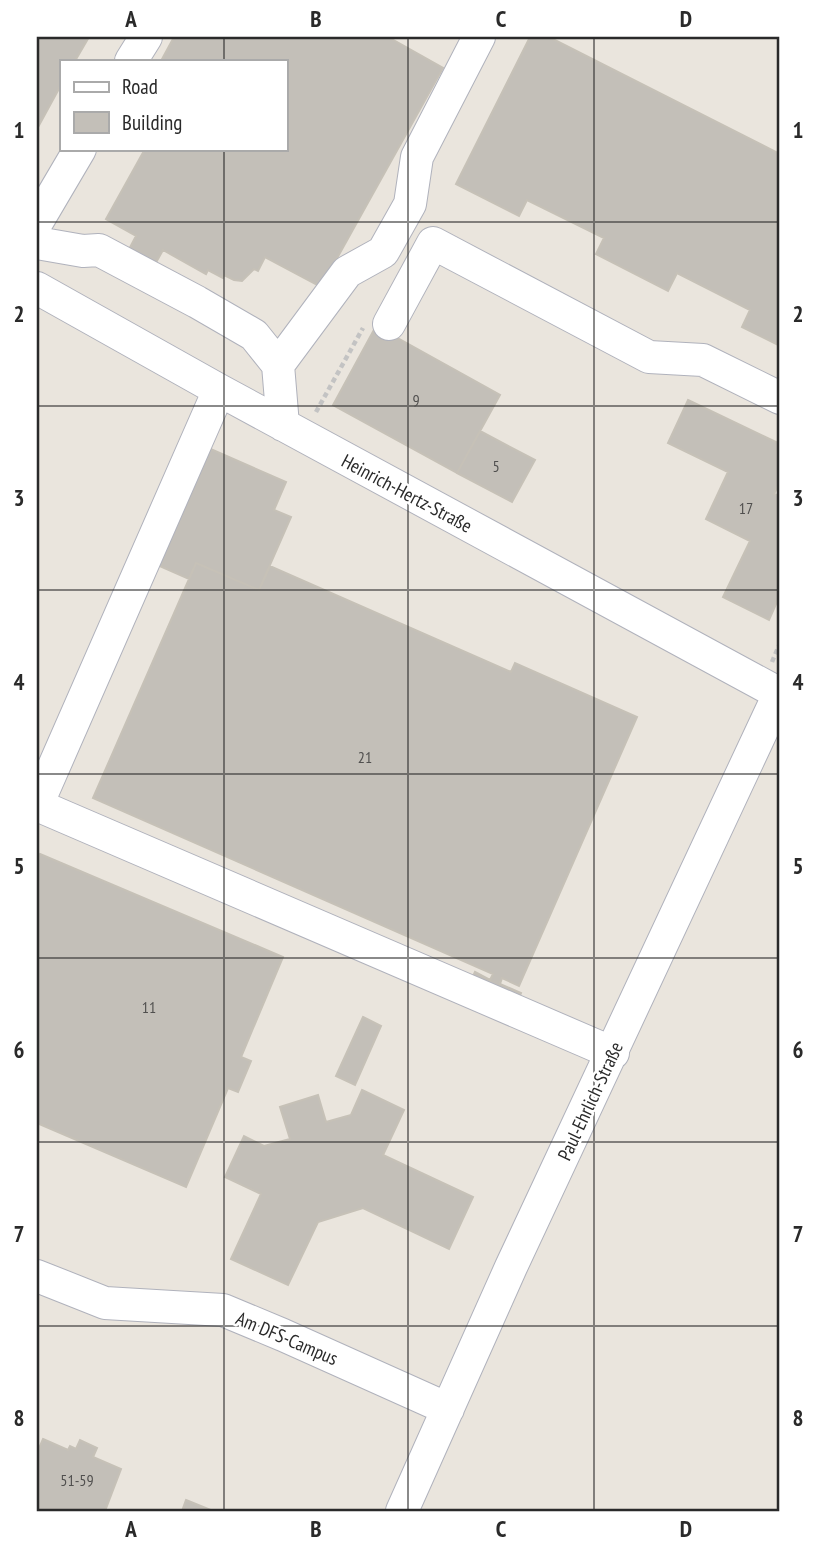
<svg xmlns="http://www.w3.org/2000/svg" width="817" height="1548" viewBox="0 0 817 1548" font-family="'PT Sans Narrow',sans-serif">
  <rect width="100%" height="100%" fill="#eae5dd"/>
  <path fill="#c3bfb8" stroke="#c6c1b7" stroke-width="2" d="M37,37H89L75,61H61V85L37,129Z
    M174,37H388L443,68L321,287L265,257L258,271L254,269L242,281L234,280L224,275L223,278L208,270L206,274L163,250L153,268L127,253L136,236L106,219L145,149H285V61H161Z
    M530,37H549L780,154V346L742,327L750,310L677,273L668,291L596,254L604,238L527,200L519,216L456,184Z
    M376,326L500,395L457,473L333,405Z
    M688,400L780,444V481L774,494L780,496V595L769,620L723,597L750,541L706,519L728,472L668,443Z
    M480,431L535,460L512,502L457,473Z
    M206,447L286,482L274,510L291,517L259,590L196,563L189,579L155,564Z
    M196,563L259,590L270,566L511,672L515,663L637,717L519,986L502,978L500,984L521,993L515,1007L468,987L475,972L490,980L493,974L93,798Z
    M40,854L283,957L241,1057L251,1061L238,1092L228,1088L186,1187L37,1123V863Z
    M363,1017L381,1026L355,1085L336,1076Z
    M362,1090L404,1110L383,1155L473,1197L449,1249L363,1208L318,1222L288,1285L231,1259L261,1194L225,1177L244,1136L264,1146L290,1139L280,1107L318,1095L326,1122L351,1115Z
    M43,1439L68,1450L70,1446L76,1449L80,1440L97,1448L93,1457L121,1469L105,1511H37V1453Z
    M186,1500L213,1511H182Z"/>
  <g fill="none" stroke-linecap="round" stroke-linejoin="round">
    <g stroke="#b0b2bc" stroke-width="34">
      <path id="minor" d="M131,61L146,37
        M37,222L80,149
        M37,243L83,251L99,250L197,302L254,335L278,365L283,425
        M37,288L219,390L780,694
        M389,324L433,243L649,357L703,360L780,398
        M278,365L347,272L383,252L410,204L417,157L479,37
        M219,390L37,805L613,1053
        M37,1276L105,1303L223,1310L283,1335L448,1409
        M402,1511L511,1267L780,692"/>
    </g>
    <path stroke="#c3c3c3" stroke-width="4.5" stroke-dasharray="5 3.5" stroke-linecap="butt" d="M316,412L363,328
      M772,662L780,643
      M37,1124H38"/>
    <use href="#minor" stroke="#fff" stroke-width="32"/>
  </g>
  <path fill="none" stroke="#2a2a2a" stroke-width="2" stroke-opacity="0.55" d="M224,37V61M408,37V1511M594,37V1511M224,149V1511M37,222H780M37,406H780M37,590H780M37,774H780M37,958H780M37,1142H780M37,1326H780"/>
  <g text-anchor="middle" stroke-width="5" stroke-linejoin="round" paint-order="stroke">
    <g font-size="16" fill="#504f4e">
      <text x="416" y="406">9</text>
      <text x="496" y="472">5</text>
      <text x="746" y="514">17</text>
      <text x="365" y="763">21</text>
      <text x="149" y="1013">11</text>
      <text x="77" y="1486">51-59</text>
    </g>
    <g font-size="19" fill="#2a2a2a" stroke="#fff">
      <text transform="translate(407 493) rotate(28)" y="7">Heinrich-Hertz-Straße</text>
      <text transform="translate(590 1101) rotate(-65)" y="7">Paul-Ehrlich-Straße</text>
      <text transform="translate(287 1338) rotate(23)" y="7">Am DFS-Campus</text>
    </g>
  </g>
  <rect width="817" height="1548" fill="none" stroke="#ffffff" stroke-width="77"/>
  <rect x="60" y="60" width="228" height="91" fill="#ffffff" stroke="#aaaaaa" stroke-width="2"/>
  <rect x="74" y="82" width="35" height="10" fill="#ffffff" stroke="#aaaaaa" stroke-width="2"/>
  <text x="122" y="94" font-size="21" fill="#2a2a2a">Road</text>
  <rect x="74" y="112" width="35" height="21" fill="#c3bfb8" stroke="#aaaaaa" stroke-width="2"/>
  <text x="122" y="130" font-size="21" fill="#2a2a2a">Building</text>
  <rect x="38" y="38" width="740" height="1472" fill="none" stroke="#2a2a2a" stroke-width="2.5"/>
  <g font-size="23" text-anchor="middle" font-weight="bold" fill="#2a2a2a">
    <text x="131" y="27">A</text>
    <text x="316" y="27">B</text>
    <text x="501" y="27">C</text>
    <text x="686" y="27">D</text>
    <text x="19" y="138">1</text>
    <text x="798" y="138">1</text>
    <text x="19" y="322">2</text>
    <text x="798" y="322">2</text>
    <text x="19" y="506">3</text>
    <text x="798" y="506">3</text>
    <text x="19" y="690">4</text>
    <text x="798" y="690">4</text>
    <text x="19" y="874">5</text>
    <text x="798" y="874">5</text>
    <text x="19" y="1058">6</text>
    <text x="798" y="1058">6</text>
    <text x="19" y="1242">7</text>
    <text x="798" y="1242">7</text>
    <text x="19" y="1426">8</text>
    <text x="798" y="1426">8</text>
    <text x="131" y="1537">A</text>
    <text x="316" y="1537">B</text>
    <text x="501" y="1537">C</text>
    <text x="686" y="1537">D</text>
  </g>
</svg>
